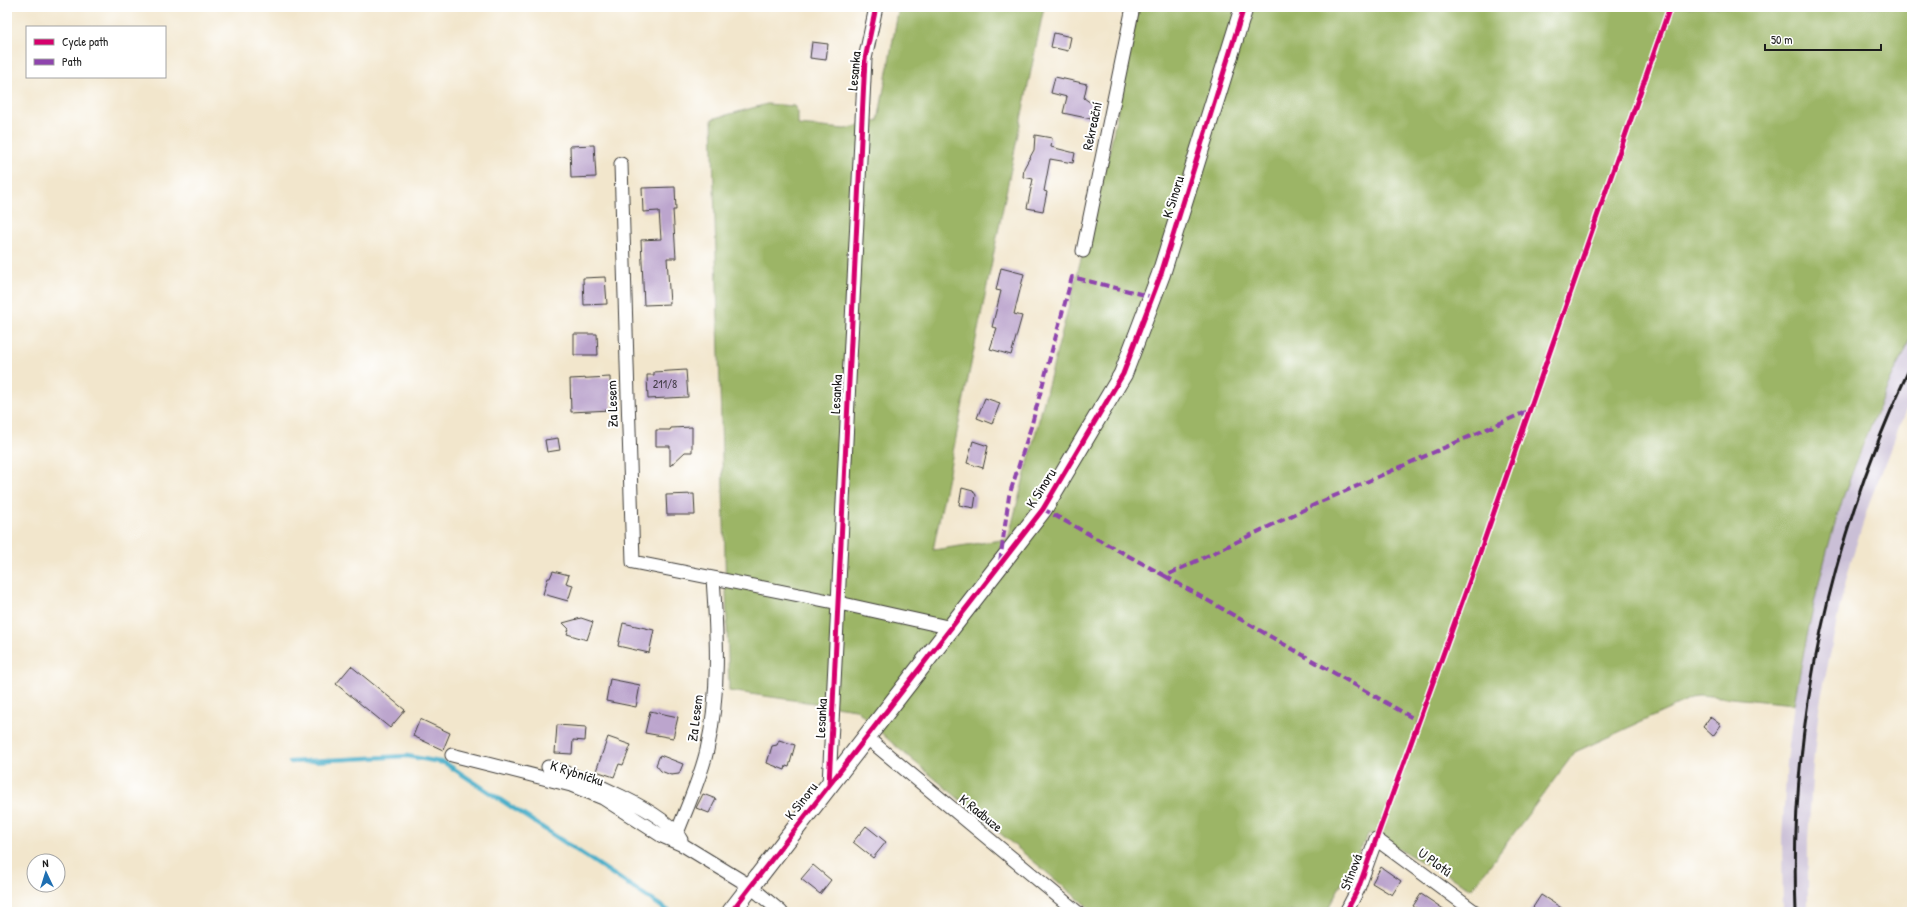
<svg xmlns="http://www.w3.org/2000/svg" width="1919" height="919" viewBox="0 0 1919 919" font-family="'Patrick Hand',sans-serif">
  <rect width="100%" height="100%" fill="#fff"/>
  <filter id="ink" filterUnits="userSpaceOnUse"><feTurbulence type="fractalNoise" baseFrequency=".025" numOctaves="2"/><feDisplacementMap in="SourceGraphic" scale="8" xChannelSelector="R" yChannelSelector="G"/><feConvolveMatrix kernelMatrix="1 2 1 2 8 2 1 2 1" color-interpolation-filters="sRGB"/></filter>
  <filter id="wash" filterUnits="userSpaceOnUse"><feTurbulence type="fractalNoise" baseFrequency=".012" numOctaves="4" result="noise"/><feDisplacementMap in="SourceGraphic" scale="16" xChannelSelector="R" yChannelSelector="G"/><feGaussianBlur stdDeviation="0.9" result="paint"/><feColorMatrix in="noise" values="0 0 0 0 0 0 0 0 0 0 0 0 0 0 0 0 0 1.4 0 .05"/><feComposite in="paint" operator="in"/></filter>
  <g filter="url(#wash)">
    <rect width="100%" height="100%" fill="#f2e6cc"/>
    <path fill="#cabfd6" d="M1912,335V394L1871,498L1851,561L1839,610L1819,708L1813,765L1808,839V912H1783L1782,838L1787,762L1794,704L1814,604L1826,554L1846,489L1891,378Z"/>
    <path fill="#9cb566" stroke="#5c6841" d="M899,7H1044L933,550L1008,539L1111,144L1138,7H1912V335C1878,405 1846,479 1826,555C1813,604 1803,654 1794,704L1700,695L1575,752L1472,889L1369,833L1326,912H1094L891,742L856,709L729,691L712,119L767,104L794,106L798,112V125L845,129L878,121Z"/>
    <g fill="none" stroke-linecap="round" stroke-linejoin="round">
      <path stroke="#4aafc9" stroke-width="4.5" d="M290,762L407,756L445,763L670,912"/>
    </g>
    <g id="blocks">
      <path fill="#bca5cd" d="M1054,33L1071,37L1068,51L1051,47Z
        M812,42L828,44L826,60L810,58Z
        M1055,77L1087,84L1084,98L1098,108L1096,120L1063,113L1067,97L1051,93Z
        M1035,135L1052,138L1051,147L1075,153L1073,163L1050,159L1044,191L1047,192L1043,211L1027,208L1033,179L1023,177L1024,168L1034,150Z
        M594,145L596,177L571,178L570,146Z
        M675,187L676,210H673L676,258H667L670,304L644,305L641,240L661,239L659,211L643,212L642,188Z
        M1001,268L1024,274L1014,314L1022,316L1011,355L990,349L997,328L992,327L1001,291L996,290Z
        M605,277L607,304L584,305L583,278Z
        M574,334H597L598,355H574Z
        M686,370L688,397L648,399L647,375H654V372Z
        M610,377L611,410L571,412L570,379Z
        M985,398L1000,403L992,424L977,418Z
        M692,427V452H685L670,466V446H656V430H670L671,428Z
        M558,438L560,450L547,452L545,440Z
        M973,441L988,446L983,468L967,463Z
        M962,488L973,491L976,495L974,508L959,505Z
        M694,494L695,515H667L666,495Z
        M553,571L569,575L566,583L573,585L568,601L543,594L548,578H550Z
        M581,618L593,622L587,640L567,634L569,629L563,623Z
        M623,623L654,630L649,653L618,646Z
        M351,666L405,710L390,728L336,684Z
        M610,679L640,685L636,707L606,701Z
        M650,711L678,717L673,738L645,733Z
        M1710,717L1721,725L1713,736L1703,727Z
        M420,719L450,733L443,750L413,736Z
        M557,725L586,727L585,741L573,740L572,754L555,753Z
        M608,737L631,745L623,765L619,764L614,777L596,771Z
        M779,740L795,745L789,767L786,766L785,770L767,763L772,746L777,745Z
        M660,755L683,764L679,774L671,775L661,771L656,765Z
        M703,794L716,799L709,813L696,808Z
        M866,826L886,842L873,858L853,842Z
        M813,865L831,880L820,894L801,879Z
        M1381,867L1401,881L1392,895L1372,883Z
        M1421,894L1448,912H1422L1413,906Z
        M1541,895L1568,912H1530Z"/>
    </g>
  </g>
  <g filter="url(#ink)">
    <use href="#blocks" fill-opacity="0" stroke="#3c3a36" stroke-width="1"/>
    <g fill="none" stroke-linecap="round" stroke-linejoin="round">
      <g stroke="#3c3a36" stroke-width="15">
        <path id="street" d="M621,164L633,562L839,603L952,628
          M1083,251L1133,7
          M866,737L1077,912
          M452,755L571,785L603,798L662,836L683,845L750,886L781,912
          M548,767C580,777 667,811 681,840
          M829,784L865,59L876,7
          M677,833C687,807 701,777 707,750C720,694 717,635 713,578
          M1346,912L1358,889L1376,839L1475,912"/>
      </g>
      <g stroke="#3c3a36" stroke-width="20">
        <path id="secondary" d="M731,912L1043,509L1123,374L1161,274L1244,7"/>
      </g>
      <use href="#street" stroke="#fff" stroke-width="13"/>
      <use href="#secondary" stroke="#fff" stroke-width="18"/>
      <path stroke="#1c1c1c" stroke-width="3" d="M1796,912C1789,722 1831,535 1912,363"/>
      <path stroke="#8e44ad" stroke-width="4" stroke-dasharray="8 4" stroke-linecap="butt" d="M1043,509L1165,576L1316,504L1530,410
        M1000,562L1009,496L1031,427L1072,277L1153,297
        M1165,576L1418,721"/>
      <g stroke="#fff" stroke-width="8">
        <path id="cycleway" d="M829,784L865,59L876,7
          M731,912L1043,509L1123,374L1161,274L1244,7
          M1346,912L1358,889L1478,558L1670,7"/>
      </g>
      <use href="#cycleway" stroke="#d6006c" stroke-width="5"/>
    </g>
  </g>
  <g text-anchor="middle" stroke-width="4" stroke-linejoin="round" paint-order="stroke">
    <g font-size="12" fill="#443e48">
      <text x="665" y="388">211/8</text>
    </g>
    <g font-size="14" fill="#1c1c1c" stroke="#fff">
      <text transform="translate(854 71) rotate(-85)" y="5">Lesanka</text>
      <text transform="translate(1092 126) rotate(-78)" y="5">Rekreační</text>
      <text transform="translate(1173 197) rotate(-73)" y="5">K Sinoru</text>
      <text transform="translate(836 394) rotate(-87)" y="5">Lesanka</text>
      <text transform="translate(612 404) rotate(-92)" y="5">Za Lesem</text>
      <text transform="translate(1041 488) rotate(-58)" y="5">K Sinoru</text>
      <text transform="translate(695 718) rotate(-83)" y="5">Za Lesem</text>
      <text transform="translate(821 718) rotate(-87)" y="5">Lesanka</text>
      <text transform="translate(577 773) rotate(18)" y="5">K Rybníčku</text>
      <text transform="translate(801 801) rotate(-52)" y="5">K Sinoru</text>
      <text transform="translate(981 813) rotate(39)" y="5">K Radbuze</text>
      <text transform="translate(1435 862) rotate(36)" y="5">U Plotů</text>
      <text transform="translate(1351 872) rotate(-69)" y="5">Stínová</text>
    </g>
  </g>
  <rect width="1919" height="919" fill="none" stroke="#fff" stroke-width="24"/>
  <rect x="26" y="26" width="140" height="52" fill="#ffffff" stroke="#a4a4a4"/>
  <rect x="34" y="39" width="20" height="6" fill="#d6006c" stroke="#a4a4a4"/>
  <text x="62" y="46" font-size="12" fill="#1c1c1c">Cycle path</text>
  <rect x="34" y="59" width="20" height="6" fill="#8e44ad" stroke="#a4a4a4"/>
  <text x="62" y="66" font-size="12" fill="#1c1c1c">Path</text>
  <g transform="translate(46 873) rotate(356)"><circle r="19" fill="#ffffff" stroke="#a4a4a4"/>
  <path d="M0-3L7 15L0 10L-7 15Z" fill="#1f6fb2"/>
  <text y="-6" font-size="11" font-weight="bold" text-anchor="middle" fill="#1c1c1c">N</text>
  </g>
  <path d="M1765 44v6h116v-6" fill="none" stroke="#1c1c1c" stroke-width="2"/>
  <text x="1771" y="44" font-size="12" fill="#1c1c1c" stroke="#ffffff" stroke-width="3" paint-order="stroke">50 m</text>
</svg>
